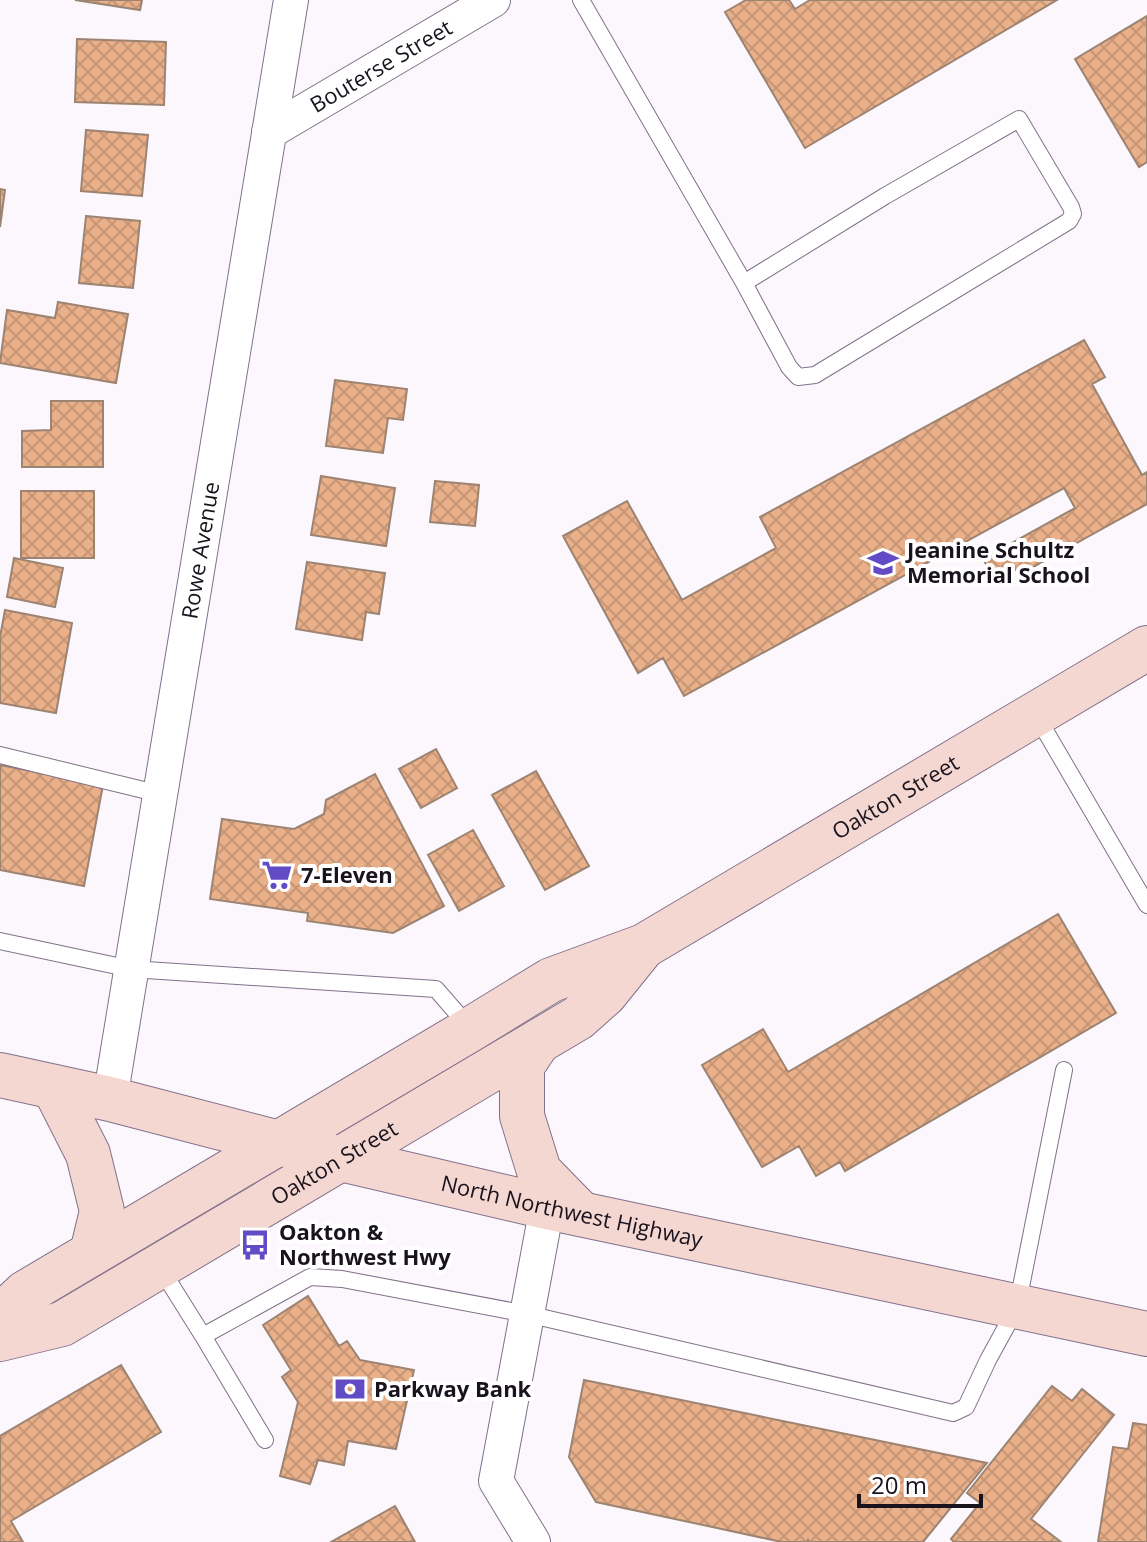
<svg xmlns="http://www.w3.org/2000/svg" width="1147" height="1542" viewBox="0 0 1147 1542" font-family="'Open Sans',sans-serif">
  <defs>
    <pattern id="building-cross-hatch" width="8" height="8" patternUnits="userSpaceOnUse" patternTransform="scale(2)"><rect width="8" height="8" fill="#e9b089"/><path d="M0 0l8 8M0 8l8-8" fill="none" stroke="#c79676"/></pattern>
  </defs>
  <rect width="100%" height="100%" fill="#fbf7fd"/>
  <path fill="url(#building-cross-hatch)" stroke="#9d8371" stroke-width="2" d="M75,0H142L140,10Z
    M746,0H789L795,9L810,0H1057L805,148L725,12Z
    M1147,16V162L1139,167L1075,59Z
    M77,39L166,42L164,105L75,102Z
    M86,130L148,135L142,196L81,191Z
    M0,189L5,190L0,227Z
    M86,216L140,221L133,288L79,283Z
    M58,302L128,314L116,383L0,363L7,310L55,318Z
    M1084,340L1105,377L1092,384L1142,475L1147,472V504L1028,570L1025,565L995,581L983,559L1075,508L1064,488L684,696L663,658L638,673L563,536L627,501L682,600L776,548L760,517Z
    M335,380L407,389L403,420L388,418L383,453L326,446Z
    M51,401H103V467H22V431L51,430Z
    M321,476L395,488L386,546L311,535Z
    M435,481L479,485L475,526L430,522Z
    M21,491H94V558H21Z
    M14,558L63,568L55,607L7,597Z
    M307,562L385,573L379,614L366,612L362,640L296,629Z
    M5,610L72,623L56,713L0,703V637Z
    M436,749L457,788L421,808L399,769Z
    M0,765L103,785L84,886L0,870Z
    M536,771L589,866L545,890L492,795Z
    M375,774L444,906L393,933L307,921L308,913L210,899L222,819L294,829L324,814L326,800Z
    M473,830L504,886L459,911L428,855Z
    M1058,914L1116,1013L845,1171L840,1162L816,1176L799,1146L762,1167L702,1065L763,1029L788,1072Z
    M308,1296L339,1346L347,1341L360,1360L414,1370L396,1449L348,1441L344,1465L318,1460L310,1484L280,1476L298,1402L282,1377L291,1370L263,1325Z
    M121,1365L161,1432L11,1521L23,1542H0V1436Z
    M584,1380L987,1463L923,1542H809L808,1540L807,1542H782L596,1502L569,1457Z
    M1052,1386L1072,1401L1082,1389L1114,1415L1031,1519L1061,1542H954L951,1539L980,1503L967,1493Z
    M1133,1423L1147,1425V1542H1098L1113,1447L1128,1449Z
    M395,1506L415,1542H331Z"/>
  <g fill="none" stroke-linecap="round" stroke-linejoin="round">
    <g stroke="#81718a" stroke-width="18">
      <path id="service" d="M581,0L744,283L789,367L798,377L815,375L1069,221L1073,214L1071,207L1019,119L885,196L744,283
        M1036,715L1147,905
        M0,755L160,794
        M0,941L131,969L436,989L469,1027
        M161,1269L203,1336
        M265,1440L203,1336L310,1277L342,1279L527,1314L953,1413L966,1407L988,1360L1017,1307L1064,1070"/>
    </g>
    <g stroke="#81718a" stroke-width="36">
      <g id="minor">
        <path id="s1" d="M269,132L493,0"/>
        <path id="s2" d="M110,1099L291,0"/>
        <path d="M533,1542L496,1481L547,1207"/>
      </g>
    </g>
    <g stroke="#81718a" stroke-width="46">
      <g id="secondary">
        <path d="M538,1042L522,1066V1116L539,1171L581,1214"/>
        <path id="s3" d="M0,1075L110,1099L341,1159L547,1207L1147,1334"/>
        <path d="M54,1087L88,1154L102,1211L92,1253"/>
        <path id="s4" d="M0,1317L25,1293L471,1029L551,980L644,946L1147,648"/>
        <path id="s5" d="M0,1339L62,1324L578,1018L605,994L643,947"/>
      </g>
    </g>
    <use href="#service" stroke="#fff" stroke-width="16"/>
    <use href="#minor" stroke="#fff" stroke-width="34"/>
    <use href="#secondary" stroke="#f5d7d2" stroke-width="44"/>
  </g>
  <defs>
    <g id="school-bare" transform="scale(2.4)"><path d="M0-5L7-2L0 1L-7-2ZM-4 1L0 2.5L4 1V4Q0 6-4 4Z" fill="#624cc5" stroke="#fff" stroke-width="2.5" paint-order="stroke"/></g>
    <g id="supermarket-bare" transform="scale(2.4)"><path d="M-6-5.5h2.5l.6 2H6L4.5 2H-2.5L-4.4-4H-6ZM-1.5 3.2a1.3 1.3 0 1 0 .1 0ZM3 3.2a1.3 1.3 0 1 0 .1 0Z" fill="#624cc5" stroke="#fff" stroke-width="2.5" paint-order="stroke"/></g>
    <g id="bus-bare" transform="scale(2.4)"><path d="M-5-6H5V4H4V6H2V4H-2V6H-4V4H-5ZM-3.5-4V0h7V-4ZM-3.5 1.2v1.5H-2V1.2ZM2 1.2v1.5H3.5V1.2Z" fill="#624cc5" stroke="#fff" stroke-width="2.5" paint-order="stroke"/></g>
    <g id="bank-bare" transform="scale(2.4)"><path d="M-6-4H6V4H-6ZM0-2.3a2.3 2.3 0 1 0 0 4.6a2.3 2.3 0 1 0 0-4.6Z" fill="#624cc5" stroke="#fff" stroke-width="2.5" paint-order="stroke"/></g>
  </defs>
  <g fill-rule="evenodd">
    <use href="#school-bare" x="883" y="563"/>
    <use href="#supermarket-bare" x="277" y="875"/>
    <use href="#bus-bare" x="255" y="1245"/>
    <use href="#bank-bare" x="350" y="1389"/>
  </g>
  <g text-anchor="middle" stroke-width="8" stroke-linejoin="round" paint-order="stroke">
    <g font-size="22" fill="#19131d" stroke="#fff">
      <text dy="8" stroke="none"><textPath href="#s1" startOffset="130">Bouterse Street</textPath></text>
      <text dy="8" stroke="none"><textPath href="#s2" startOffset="556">Rowe Avenue</textPath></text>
      <text dy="8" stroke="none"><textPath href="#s4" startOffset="1038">Oakton Street</textPath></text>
      <text dy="8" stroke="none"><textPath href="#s5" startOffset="380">Oakton Street</textPath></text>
      <text dy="8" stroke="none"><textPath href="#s3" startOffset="588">North Northwest Highway</textPath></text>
    </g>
    <g font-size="22" font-weight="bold" fill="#19131d" stroke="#fff" text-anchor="start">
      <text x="907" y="558">Jeanine Schultz<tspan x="907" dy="25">Memorial School</tspan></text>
      <text x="301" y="883">7-Eleven</text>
      <text x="279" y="1240">Oakton &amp;<tspan x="279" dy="25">Northwest Hwy</tspan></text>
      <text x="374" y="1397">Parkway Bank</text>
    </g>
  </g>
  <path d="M859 1494v12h122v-12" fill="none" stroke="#19131d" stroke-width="4"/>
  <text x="871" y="1494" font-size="24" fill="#19131d" stroke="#ffffff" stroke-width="6" paint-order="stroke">20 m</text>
</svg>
